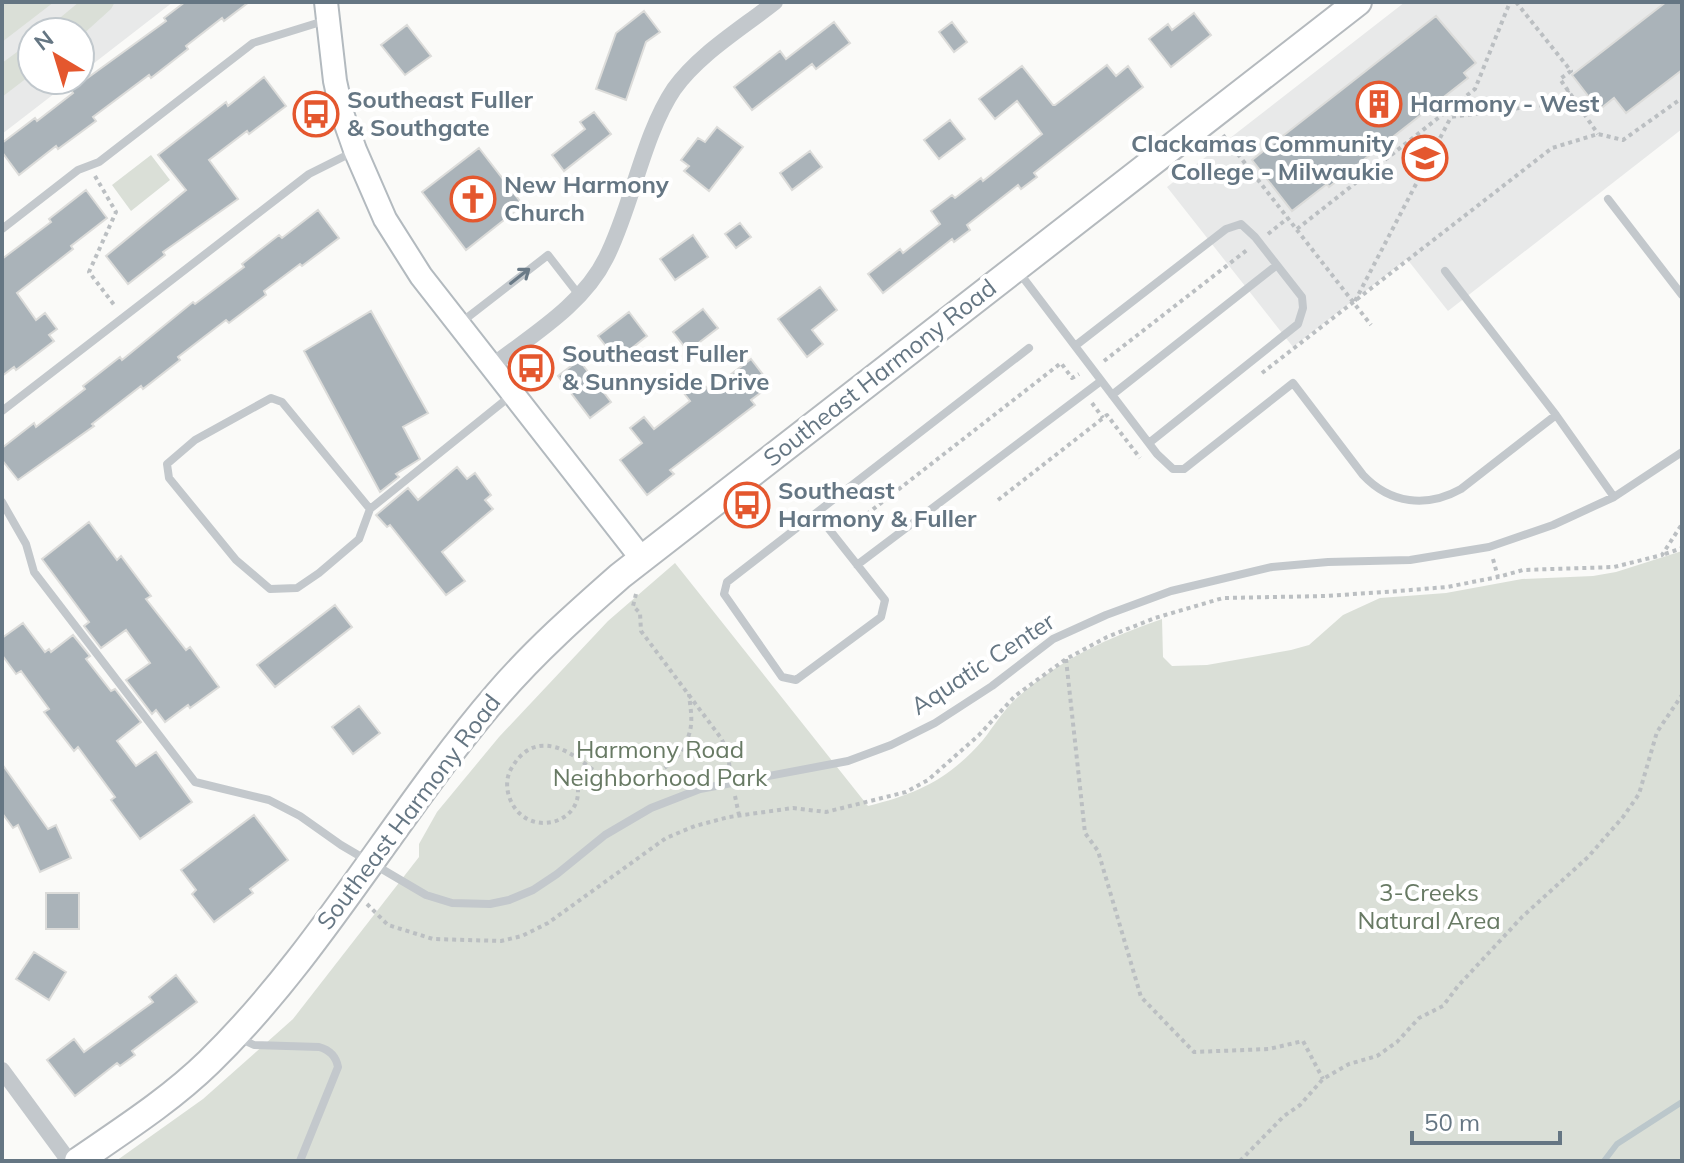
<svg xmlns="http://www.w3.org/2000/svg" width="1684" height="1163" viewBox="0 0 1684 1163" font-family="Mulish,sans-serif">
  <rect width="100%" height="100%" fill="#fafaf8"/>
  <path fill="#e8e9e9" d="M2,2H173L80,74V32H32V80H72L2,134Z
    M1405,2H1682V129L1448,311L1407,259L1293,347L1167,187Z"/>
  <path fill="#dadfd7" d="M2,2H54L2,42Z
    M79,2H115L111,9L80,37V32H43Z
    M32,41V74L2,97V63Z
    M151,155L170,180L131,211L112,185Z
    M1682,551V1161H116L203,1099L293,1019L419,857V844L437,812L499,737L608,621L675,563L868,806C917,794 949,779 983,740C994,726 1004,709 1018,697C1060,659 1110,637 1162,619L1163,657L1172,666L1207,665L1291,650L1309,645L1343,615L1380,598L1446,593L1522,579L1593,576L1616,572Z"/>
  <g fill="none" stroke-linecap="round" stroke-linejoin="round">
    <path stroke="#bbc7cb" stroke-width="6" d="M1604,1161L1617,1144L1682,1102"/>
  </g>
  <path fill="#aab3b9" stroke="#dcdcda" stroke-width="2" d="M185,2H249L224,21L222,18L186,46L188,49L151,78L149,75L93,117L96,121L58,149L56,146L19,175L2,152V143L35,118L37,121L73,93L71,90L166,21L164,18Z
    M1666,2H1682V70L1626,113L1614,98L1599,110L1572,75Z
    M644,11L660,32L646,42L626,100L596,89L616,33Z
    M1194,13L1211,35L1171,67L1149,39L1168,24L1172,30Z
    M1436,16L1476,63L1464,73L1468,78L1329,187L1327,184L1292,211L1252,160Z
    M834,22L850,43L816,69L812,64L752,110L734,87L780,51L786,59Z
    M952,22L967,42L954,52L939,32Z
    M407,25L431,56L405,75L381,45Z
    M1107,65L1116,76L1128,66L1143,87L1034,173L1037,177L1021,189L1018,185L967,225L970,230L954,242L952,239L883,293L868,274L900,249L903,253L940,224L931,211L952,195L955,198L981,178L983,181L1042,134L1017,101L995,119L979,99L1022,66L1053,105H1055Z
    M264,77L286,106L249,134L247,131L209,160L238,199L163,252L165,255L128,284L106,256L186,190L158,155L226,102L228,106Z
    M594,112L611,134L564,171L552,155L585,129L580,122Z
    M950,120L965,139L939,159L924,140Z
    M717,127L743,147L709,191L684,171L689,166L681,160L698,138L705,142Z
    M479,148L523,205L466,250L422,192Z
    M810,151L822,167L792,190L780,173Z
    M86,190L107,218L71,246L73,249L17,293L36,320L45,313L57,329L49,335L54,341L16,370L14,367L2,376V259L51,222L49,219Z
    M318,210L339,238L302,266L300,264L264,291L266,295L229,323L226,320L178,357L180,360L143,389L141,386L92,424L94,426L18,480L2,460V448L34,423L36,427L85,389L83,386L120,357L122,360L193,302L195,304L244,267L242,264L279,235L282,238Z
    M740,223L751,237L736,248L725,234Z
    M693,235L708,257L675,280L660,259Z
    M820,287L837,310L812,330L823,344L807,357L778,319Z
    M703,309L718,328L688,351L673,332Z
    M371,311L428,413L403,427L420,459L396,474L399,477L380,492L304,351Z
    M629,312L647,336L617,360L598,336Z
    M751,359L771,385L751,400L755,405L670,470L674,474L647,495L620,460L642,443L630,428L644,417L654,429L690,401L683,392L700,379L709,391Z
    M579,360L611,402L590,418L558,376Z
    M457,467L467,479L475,473L491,495L485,500L493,509L442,552L465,581L446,595L390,525L387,527L376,515L408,488L418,500Z
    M89,522L117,560L121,556L151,596L146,599L186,650L190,647L219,687L190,708L188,705L165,722L156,710L152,714L126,680L150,663L126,630L101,648L84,626L89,622L42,559Z
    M335,605L352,627L275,687L257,665Z
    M23,623L45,652L49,649L51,652L73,635L90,656L86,659L111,691L115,689L141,722L117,741L136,766L156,752L192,802L140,839L111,800L115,797L78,747L74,751L44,712L49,709L21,671L16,674L2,655V638Z
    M359,706L380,733L353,754L332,727Z
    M2,764L48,829L56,825L71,858L40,872L18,825L13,828L2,813Z
    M254,815L288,860L250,889L253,893L214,922L192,894L196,890L181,870Z
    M46,893H79V929H46Z
    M34,952L66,972L49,1000L16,979Z
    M176,975L197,1002L132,1051L135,1055L120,1066L117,1063L75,1096L47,1060L74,1039L84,1052L153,1002L149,997Z"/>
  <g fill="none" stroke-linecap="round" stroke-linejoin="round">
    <g stroke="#b3babf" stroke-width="26">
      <path id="secondary" d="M326,2L335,81L342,113L355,150L385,219L421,276L642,559"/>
    </g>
    <g stroke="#b5babe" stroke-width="30">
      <path id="primary" d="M78,1161C123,1130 170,1100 209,1062C320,954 397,811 498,694C535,651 578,613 620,576L1358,2"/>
    </g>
    <path stroke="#bbbfc2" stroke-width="4" stroke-dasharray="4 4" stroke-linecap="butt" d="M1516,2L1571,71L1560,79L1598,134
      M1446,112L1451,117L1551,104L1569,90
      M1223,135L1371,325
      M95,176L116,212L89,272L115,306
      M1297,229L1475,89L1510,2
      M1268,234L1288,218
      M1355,301L1451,117
      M1104,361L1247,250
      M1262,373L1552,148L1598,134L1623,140L1682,98
      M1092,403L1103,418
      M998,500L1107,415L1140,458
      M854,524L1061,363L1072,378L1079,374
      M1665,554L1682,548
      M1493,559L1498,577L1523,570L1614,567L1662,555L1682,524
      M636,594L633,606L640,613L641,631L721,738L728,752L730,772
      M1066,659L1085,833L1098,851L1141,997L1194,1052L1269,1049L1303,1041L1323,1079
      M573,773C597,820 528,844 510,799C506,789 506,778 511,769C531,733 561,744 588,766C623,795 679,776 690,731C693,718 690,706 689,694
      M735,796L739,815
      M367,904L388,925L433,939L501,941L522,936L548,923L666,838L695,826L729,817L793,808L826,812L906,792L928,780L979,735L1015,696L1066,659L1107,637L1155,618L1223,598L1325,596L1399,591L1447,587L1498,577
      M1240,1161L1284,1116L1300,1105L1323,1079L1349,1064L1377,1056L1397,1042L1419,1018L1443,1006L1458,986L1522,917L1588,857L1623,817L1639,794L1657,732L1682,695"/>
    <path stroke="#c3c8cc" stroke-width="8" d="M1608,199L1682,295
      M2,229L78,170L99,162L253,43L327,20
      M1018,271L1157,454L1173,469H1184L1293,383L1363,475C1390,504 1427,508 1461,489L1556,415
      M1445,271L1556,415L1614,497
      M459,324L548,255L579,295
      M1075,346L1226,229L1241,224L1255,237L1302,297L1303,308L1298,324L1149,443
      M1112,395L1277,265
      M2,411L309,174L355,151
      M2,502L26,544L34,572L195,782L269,800L300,816L341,845L426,895L452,903L490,904L509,900L533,890L557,874L605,835L651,808L700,789L848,761L891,745L935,723L992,686L1053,639L1106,615L1171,591L1272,567L1328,562L1410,560L1489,547L1553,525L1614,497L1682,452
      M370,509L359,539L319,573L297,588L270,589L236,560L169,478L167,464L195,440L271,398L282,402L370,509L513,394
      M817,514L885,600L881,617L796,680L782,677L724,594L727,582L1029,348
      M857,565L1101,381
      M239,1038L254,1045L319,1047C330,1050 336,1056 338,1067L300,1161"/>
    <path stroke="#c3c8cc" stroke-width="16" d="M492,366C532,335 583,305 606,258C632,207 643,135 674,89C699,54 741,29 775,2
      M2,1070L69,1161"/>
    <use href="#secondary" stroke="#fff" stroke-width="22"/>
    <use href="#primary" stroke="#fff" stroke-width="26"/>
  </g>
  <defs><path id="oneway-shaft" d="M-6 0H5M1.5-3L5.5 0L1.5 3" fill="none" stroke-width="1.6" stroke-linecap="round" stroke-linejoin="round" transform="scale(2)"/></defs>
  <use stroke="#6a7a87" href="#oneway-shaft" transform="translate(520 276) rotate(-38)"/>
  <defs>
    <g id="building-ring" transform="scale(2.3)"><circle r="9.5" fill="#fff" stroke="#e4572e" stroke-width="1.5"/><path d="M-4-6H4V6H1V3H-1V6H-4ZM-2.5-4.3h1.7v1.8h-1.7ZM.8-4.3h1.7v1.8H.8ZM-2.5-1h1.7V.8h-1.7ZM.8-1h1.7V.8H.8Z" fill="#e4572e"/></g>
    <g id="bus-ring" transform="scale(2.3)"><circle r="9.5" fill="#fff" stroke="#e4572e" stroke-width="1.5"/><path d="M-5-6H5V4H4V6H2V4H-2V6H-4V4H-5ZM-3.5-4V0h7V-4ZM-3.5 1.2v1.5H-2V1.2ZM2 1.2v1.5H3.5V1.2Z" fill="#e4572e"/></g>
    <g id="university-ring" transform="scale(2.3)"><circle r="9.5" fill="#fff" stroke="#e4572e" stroke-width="1.5"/><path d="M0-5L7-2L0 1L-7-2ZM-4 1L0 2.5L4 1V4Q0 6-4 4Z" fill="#e4572e"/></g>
    <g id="church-ring" transform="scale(2.3)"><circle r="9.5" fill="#fff" stroke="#e4572e" stroke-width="1.5"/><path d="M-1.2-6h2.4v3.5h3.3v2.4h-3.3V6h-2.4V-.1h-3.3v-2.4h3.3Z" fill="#e4572e"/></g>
  </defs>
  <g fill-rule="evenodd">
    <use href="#building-ring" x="1379" y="104"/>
    <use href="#bus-ring" x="316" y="114"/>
    <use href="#university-ring" x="1425" y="158"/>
    <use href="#church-ring" x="473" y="199"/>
    <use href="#bus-ring" x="531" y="368"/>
    <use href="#bus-ring" x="747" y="505"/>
  </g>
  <g text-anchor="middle" stroke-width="8" stroke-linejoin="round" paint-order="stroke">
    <g font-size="24" font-weight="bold" fill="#657683" stroke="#fff" text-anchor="start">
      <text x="347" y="108">Southeast Fuller<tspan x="347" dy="28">&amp; Southgate</tspan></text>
      <text x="1410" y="112">Harmony - West</text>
      <text x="1394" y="152" text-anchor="end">Clackamas Community<tspan x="1394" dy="28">College - Milwaukie</tspan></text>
      <text x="504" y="193">New Harmony<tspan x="504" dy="28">Church</tspan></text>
      <text x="562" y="362">Southeast Fuller<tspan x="562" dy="28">&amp; Sunnyside Drive</tspan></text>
      <text x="778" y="499">Southeast<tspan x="778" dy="28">Harmony &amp; Fuller</tspan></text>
    </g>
    <g font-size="24" fill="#657683" stroke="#fff">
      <text transform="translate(880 373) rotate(-38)" y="8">Southeast Harmony Road</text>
      <text transform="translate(983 664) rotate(-33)" y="8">Aquatic Center</text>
      <text transform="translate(409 812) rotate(-53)" y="8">Southeast Harmony Road</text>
    </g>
    <g font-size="24" fill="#687a64" stroke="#fff">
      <text x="660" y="758">Harmony Road<tspan x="660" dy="28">Neighborhood Park</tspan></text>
      <text x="1429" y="901">3-Creeks<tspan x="1429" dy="28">Natural Area</tspan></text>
    </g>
  </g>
  <rect width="1684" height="1163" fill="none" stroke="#657683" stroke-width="8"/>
  <g transform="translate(56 56) rotate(322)"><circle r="38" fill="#ffffff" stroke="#c1c8cd" stroke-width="2"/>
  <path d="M0-6L14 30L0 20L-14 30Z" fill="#e4572e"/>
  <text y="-12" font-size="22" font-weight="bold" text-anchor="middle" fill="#657683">N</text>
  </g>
  <path d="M1412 1131v12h148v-12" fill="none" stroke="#657683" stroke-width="4"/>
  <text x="1424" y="1131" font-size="24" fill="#657683" stroke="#ffffff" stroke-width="6" paint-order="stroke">50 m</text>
</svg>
